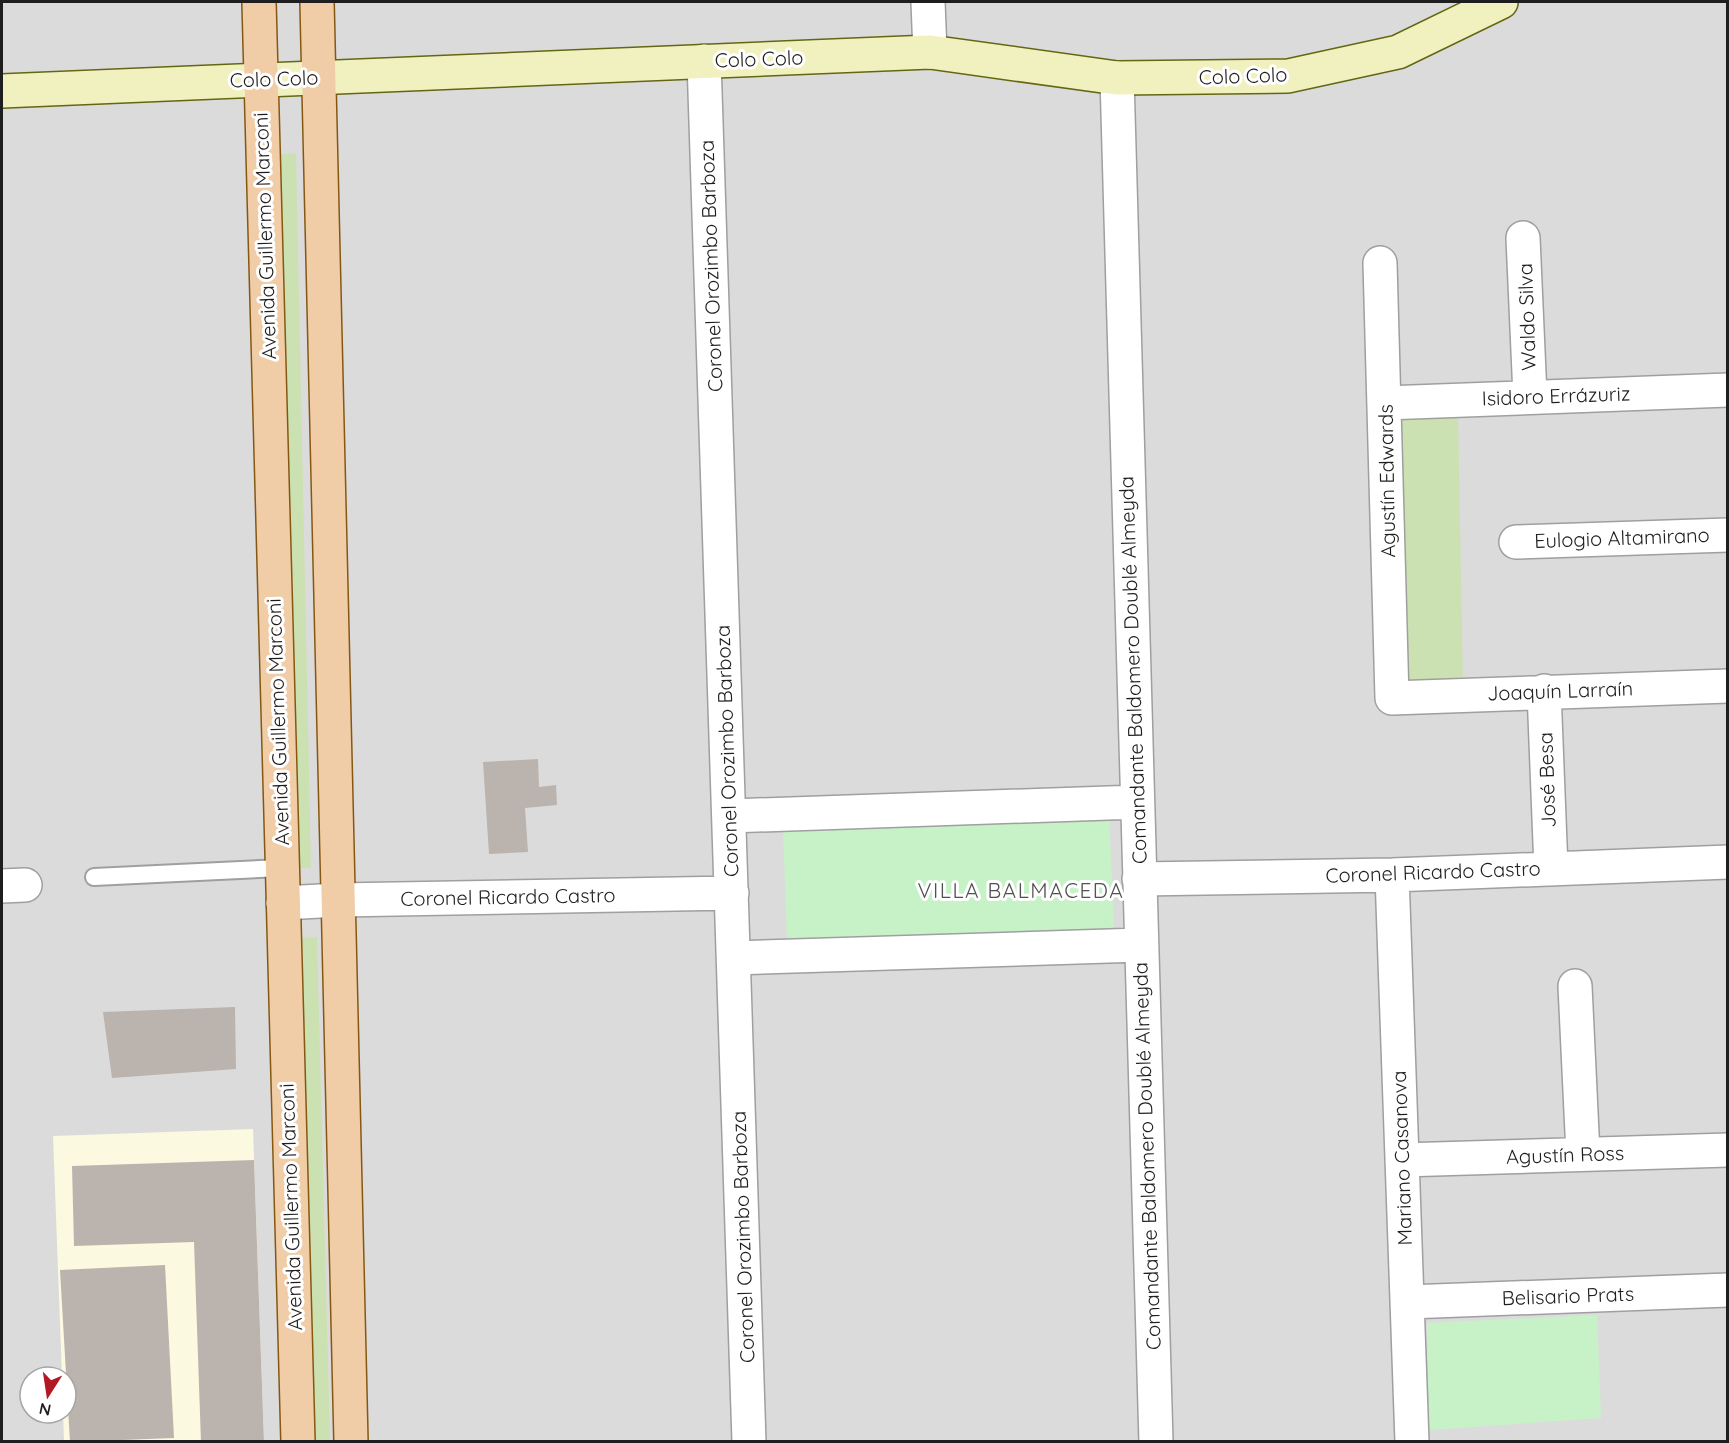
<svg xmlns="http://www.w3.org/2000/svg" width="1729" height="1443" viewBox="0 0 1729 1443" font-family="Quicksand,sans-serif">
  <rect width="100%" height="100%" fill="#edeae5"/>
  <path fill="#dcdbdb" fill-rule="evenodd" d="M2,2H1727V1441L2,1442ZM30,1377H66V1413H30Z"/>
  <path fill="#fbf9e0" d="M253,1129L264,1441H64L63,1413H66V1377H62L53,1136Z"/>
  <path fill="#cce1b1" d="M296,153L311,868H294L275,155Z
    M1458,413L1463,682L1404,686L1397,417Z
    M317,937L330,1441H311L298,938Z"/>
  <path fill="#c7f2c8" d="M1109,813L1114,931L787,942L783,825Z
    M1597,1315L1601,1418L1429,1430L1427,1323Z"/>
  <path fill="#bab3ae" d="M538,759L539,787L556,785L557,805L525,808L528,852L489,854L483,762Z
    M235,1007L236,1069L112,1078L103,1012Z
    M254,1160L264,1442H201L194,1242L74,1246L72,1166Z
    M165,1265L174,1438L70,1442L60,1270Z"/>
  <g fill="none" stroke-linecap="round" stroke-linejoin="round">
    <g stroke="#9f9f9f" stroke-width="20">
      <path id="lane" d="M94,877L282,868"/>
    </g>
    <g stroke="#9f9f9f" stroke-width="36">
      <path id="street" d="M928,2L930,52
        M704,61L749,1442
        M1117,78L1156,1442
        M1523,238L1530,396
        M1380,263L1392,698L1728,686
        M1385,403L1728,390
        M1516,542L1728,535
        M1544,691L1551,869
        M730,816L1137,802
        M1392,875L1412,1442
        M1139,879L1392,875L1728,862
        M2,886L25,885
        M283,903L339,900L732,893
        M734,958L1140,945
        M1575,986L1583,1154
        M1402,1160L1728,1150
        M1408,1302L1728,1290"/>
    </g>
    <g stroke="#636712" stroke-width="36">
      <path id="secondary" d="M2,91L930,52L1117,78L1288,76L1398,52L1501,2"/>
    </g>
    <g stroke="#855812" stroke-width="36">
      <path id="primary" d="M259,2L298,1442
        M317,2L351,1442"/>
    </g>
    <use href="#lane" stroke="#fff" stroke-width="16"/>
    <use href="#street" stroke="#fff" stroke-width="33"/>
    <use href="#secondary" stroke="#f1f1bf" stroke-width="33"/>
    <use href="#primary" stroke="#f0cca7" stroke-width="33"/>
  </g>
  <g text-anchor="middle" stroke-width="6" stroke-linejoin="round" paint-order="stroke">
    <g font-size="20" fill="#1e1e1e" stroke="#fff">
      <text transform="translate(759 59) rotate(-2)" y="7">Colo Colo</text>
      <text transform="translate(1243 76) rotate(-2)" y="7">Colo Colo</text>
      <text transform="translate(274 79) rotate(-2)" y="7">Colo Colo</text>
      <text transform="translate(265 236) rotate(-92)" y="7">Avenida Guillermo Marconi</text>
      <text transform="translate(711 266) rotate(-92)" y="7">Coronel Orozimbo Barboza</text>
      <text transform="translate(1527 317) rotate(-92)" y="7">Waldo Silva</text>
      <text transform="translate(1556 396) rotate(-2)" y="7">Isidoro Errázuriz</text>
      <text transform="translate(1387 481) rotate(-91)" y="7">Agustín Edwards</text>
      <text transform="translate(1622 538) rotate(-2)" y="7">Eulogio Altamirano</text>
      <text transform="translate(1133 670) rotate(-92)" y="7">Comandante Baldomero Doublé Almeyda</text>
      <text transform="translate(1560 691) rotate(-2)" y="7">Joaquín Larraín</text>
      <text transform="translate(278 722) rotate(-92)" y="7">Avenida Guillermo Marconi</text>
      <text transform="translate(727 751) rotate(-92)" y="7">Coronel Orozimbo Barboza</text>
      <text transform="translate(1547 780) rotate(-92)" y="7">José Besa</text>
      <text transform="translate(1433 872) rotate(-2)" y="7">Coronel Ricardo Castro</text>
      <text transform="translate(508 897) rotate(-1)" y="7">Coronel Ricardo Castro</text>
      <text transform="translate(1565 1155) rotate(-2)" y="7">Agustín Ross</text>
      <text transform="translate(1147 1156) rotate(-92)" y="7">Comandante Baldomero Doublé Almeyda</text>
      <text transform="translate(1402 1158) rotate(-92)" y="7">Mariano Casanova</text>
      <text transform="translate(291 1207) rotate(-92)" y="7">Avenida Guillermo Marconi</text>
      <text transform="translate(743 1237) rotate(-92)" y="7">Coronel Orozimbo Barboza</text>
      <text transform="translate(1568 1296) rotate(-2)" y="7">Belisario Prats</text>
    </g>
    <g font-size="21" letter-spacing="1.5" fill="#515151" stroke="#fff">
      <text x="1021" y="898">VILLA BALMACEDA</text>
    </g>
  </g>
  <rect width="1729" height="1443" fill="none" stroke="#1e1e1e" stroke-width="6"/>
  <g transform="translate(48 1395) rotate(192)"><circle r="28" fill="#ffffff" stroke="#a5a5a5" stroke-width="1.5"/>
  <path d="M0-4.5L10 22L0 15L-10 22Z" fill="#b21923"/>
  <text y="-9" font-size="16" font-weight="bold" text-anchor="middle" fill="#1e1e1e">N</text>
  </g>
</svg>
